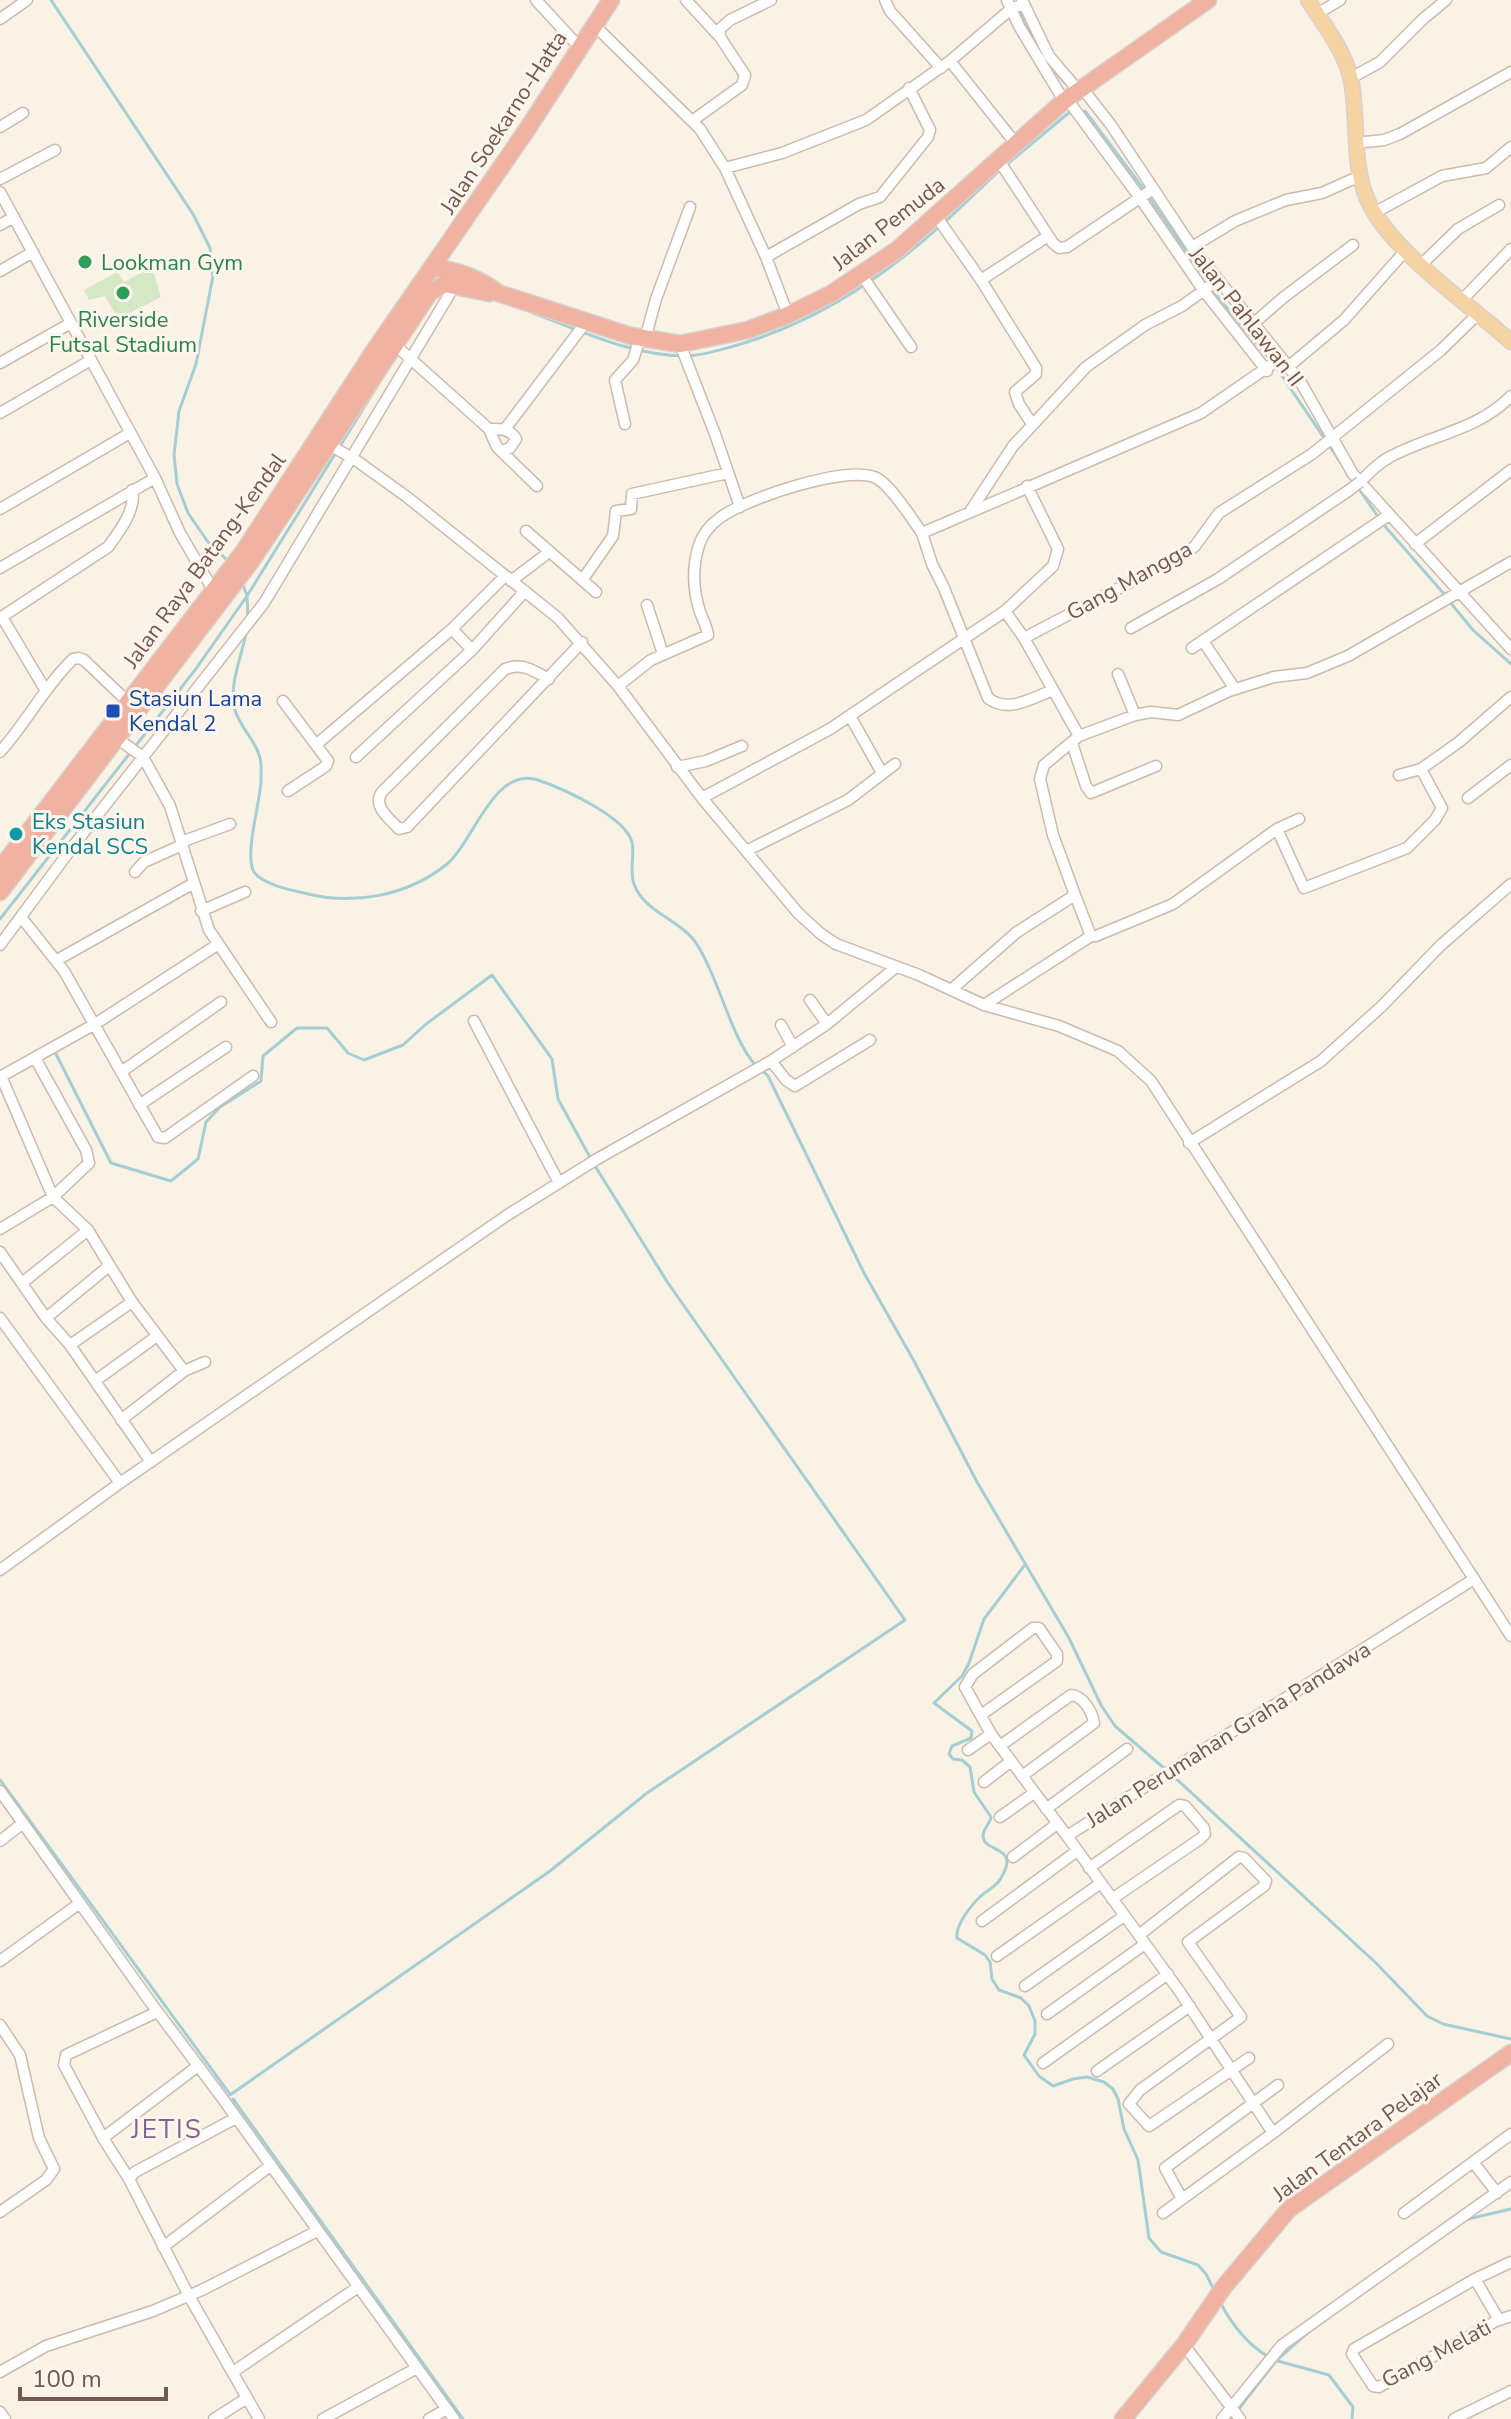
<svg xmlns="http://www.w3.org/2000/svg" width="1511" height="2419" viewBox="0 0 1511 2419" font-family="'Nunito Sans',sans-serif">
  <rect width="100%" height="100%" fill="#fbf2e6"/>
  <path fill="#d5e8c5" d="M152,267L161,297L118,319L105,296L89,300L84,290L117,272L124,282Z"/>
  <g fill="none" stroke-linecap="round" stroke-linejoin="round">
    <path stroke="#a3cfd4" stroke-width="3" d="M51,0L193,214L210,248L213,276L196,364L179,411L174,455L177,484L188,513L208,542L229,562
      M1019,9L1024,23L1045,58
      M1052,68L1065,83
      M1085,111L1145,191
      M1006,165L1071,111
      M1149,197L1208,283
      M945,222L1000,170
      M1212,290L1271,361
      M533,313C582,331 632,356 686,356C701,356 719,350 734,346C812,324 879,281 939,227
      M1276,367L1341,463
      M1357,486L1383,524L1445,595
      M242,582L247,596L248,617
      M1449,601L1473,630L1511,664
      M246,633C242,656 228,686 235,710C240,728 256,740 260,758C262,765 261,774 261,782C260,802 244,856 254,872C262,884 290,890 304,893C352,906 408,896 447,864C473,843 494,765 538,780C561,788 625,816 632,842C635,855 629,871 634,884C644,913 683,920 698,946C719,979 731,1038 756,1066
      M0,919L195,670L247,596L381,380
      M51,1054L55,1052L111,1163L171,1181L198,1159L206,1122L220,1107L261,1081L263,1056L297,1028H327L348,1053L364,1060L403,1045L425,1025L492,975L552,1059L558,1099L591,1159
      M762,1070L768,1076L864,1273L914,1361L977,1482L1069,1638L1101,1705L1115,1726L1165,1769
      M1024,1566L984,1619L969,1663L962,1676L934,1703L972,1731L971,1738L952,1746L949,1754L953,1759L962,1760L970,1767L974,1792L991,1817C990,1825 980,1831 984,1840C988,1852 1020,1847 1001,1878C997,1886 989,1889 982,1895C972,1904 955,1925 957,1938L985,1955L990,1962L992,1979L999,1990L1021,1998L1029,2006L1035,2021V2034L1024,2055L1039,2076L1053,2086L1073,2079L1087,2077L1104,2082L1113,2089L1118,2099L1124,2129L1138,2160L1149,2238L1161,2252L1198,2265L1206,2274L1215,2292
      M1171,1774L1376,1963L1427,2016L1443,2024L1511,2039
      M0,1780L229,2093
      M230,2095L550,1871L647,1793L905,1620L668,1283L595,1166
      M233,2099L463,2419
      M1464,2220L1511,2209
      M1220,2302C1231,2323 1246,2343 1267,2356
      M1274,2360L1329,2375L1353,2407L1352,2419
      M1231,2419L1276,2361L1312,2329"/>
    <g stroke="#ccbaad" stroke-width="13">
      <path id="minor" d="M536,0L580,48
        M686,0L720,37
        M885,0L890,11L941,68
        M1007,0L1019,26L1064,101
        M1022,0L1049,56L1078,90
        M1317,14L1340,0
        M0,19L27,0
        M593,24L700,129L725,168L766,257L788,315
        M950,61L1016,144
        M1351,78L1380,62L1423,19L1446,0
        M1082,88L1111,125L1192,247L1300,381L1353,474L1511,649
        M1067,99L1140,198L1204,291L1267,371
        M692,121L742,85L745,75L720,37V29L730,20L771,0
        M0,127L23,113
        M1356,143L1384,140L1400,134L1511,72
        M998,159L1053,243L1059,248L1067,247L1153,189
        M725,168L782,153L866,120L950,61L1011,9L1023,4
        M0,179L55,150
        M0,192L155,478L180,533L213,590
        M1374,213L1442,176L1486,168L1511,147
        M936,216L981,280L1036,368V374L1015,392L1019,404L1032,424
        M0,225L14,217
        M1192,247L1235,221L1286,200L1322,193L1360,176
        M766,257L859,204L880,197L928,137L930,130L909,88
        M1422,264L1458,229L1499,205
        M0,271L33,252
        M861,274L911,347
        M981,280L1048,236
        M1462,300L1511,249
        M1253,324L1284,297L1353,245
        M645,339L656,299L690,207
        M394,344L489,429L497,447L537,486
        M680,344L715,434L740,507
        M0,363L71,323
        M1288,367L1344,320L1406,250
        M0,413L91,360
        M625,424L615,380L633,360L640,338
        M489,429C500,429 510,428 516,439L510,448L502,451
        M505,429L586,322
        M328,444L357,461L407,497L558,618L618,686L702,798L798,913L821,934L836,944L919,975L984,1005L1059,1026L1118,1051L1151,1081L1511,1636
        M1360,482C1369,473 1377,464 1388,458C1427,436 1479,430 1511,396
        M0,509L130,433
        M971,510L1013,446L1086,367L1145,325L1182,306L1218,280
        M526,531L596,592
        M922,533L932,564L944,588L988,698C1008,714 1032,698 1053,690
        M1415,544L1511,470
        M0,568L155,478
        M583,579L613,536L616,511L631,509L632,494L728,473
        M511,581L544,556
        M647,605L663,654
        M1005,611L1024,638L1186,553L1195,546L1219,513L1312,454L1441,350L1479,313
        M2,617L46,691
        M0,618L108,547C119,532 137,509 132,490
        M1131,628L1218,579L1348,491
        M1024,638L1079,736
        M1203,641L1235,689
        M1192,648L1389,515
        M472,650L525,591
        M1118,674L1135,715
        M549,679C534,671 522,662 505,669L382,792C372,806 389,818 399,829L407,827L582,642
        M618,686L651,660L708,635C707,627 703,620 700,612C693,590 692,567 699,545C703,533 711,524 721,517C748,498 843,466 874,477C889,482 912,519 922,533L1201,413L1281,358
        M283,701L328,761L326,766L288,791
        M850,716L882,773
        M118,739L143,757L170,806L209,930L271,1022
        M1072,743L1086,786L1091,793L1156,766
        M317,744L452,629
        M0,752C27,722 45,686 73,659L79,658L84,660L128,702
        M356,757L472,650L452,629L505,576
        M677,767L706,761L742,746
        M1399,775L1421,769L1459,742L1511,697
        M702,798L830,729L1005,611L1053,566L1058,549L1027,486
        M1468,798L1511,765
        M1277,829L1304,888L1407,848L1435,820L1442,808L1421,769
        M181,842L230,824
        M746,851L848,800L895,764
        M135,872L144,862L182,845
        M1075,895L1091,936
        M201,911L245,892
        M21,917L64,971L158,1137L165,1138L253,1076
        M0,945L74,845L264,603L455,285
        M57,960L194,883
        M951,990L1017,932L1075,895L1053,835L1040,779L1044,765L1062,750L1079,736L1135,715L1151,712L1178,715L1229,691L1274,677L1307,673L1348,656L1511,562
        M810,1000L827,1024
        M984,1005L1091,936H1096L1173,904L1277,829L1299,819
        M474,1021L559,1183
        M781,1025L793,1047
        M771,1061L786,1080L795,1086L870,1040
        M121,1072L221,1002
        M1,1076L53,1197L88,1230L132,1302L184,1371
        M0,1077L95,1024L217,945
        M139,1105L226,1047
        M1189,1143L1321,1061L1382,1006L1441,945L1511,884
        M0,1229L53,1197L89,1163L86,1150L35,1058
        M0,1252L46,1318L70,1345L151,1462
        M22,1283L88,1230
        M0,1318L120,1483
        M46,1318L109,1266
        M70,1345L132,1302
        M95,1381L157,1336
        M121,1420L184,1371L205,1362
        M0,1570L120,1483L506,1216L597,1159L771,1061L827,1024L896,967
        M981,1715L1057,1661V1654L1039,1628H1033L973,1674L965,1687L991,1734L1067,1836L1474,1579
        M1000,1746L1071,1695C1083,1696 1092,1711 1094,1723L1022,1776
        M968,1750L991,1734
        M984,1782L1011,1761
        M0,1791L151,2003L220,2095L454,2419
        M1046,1809L1127,1749
        M1000,1817L1034,1793
        M1067,1836L1180,1992L1273,2133L1388,2044
        M0,1841L23,1823
        M1013,1857L1057,1824
        M1089,1868L1179,1805L1185,1806L1204,1828L1205,1834L1200,1839L1112,1899
        M982,1921L1077,1851
        M1139,1935L1239,1857L1244,1858L1266,1881L1264,1886L1188,1942L1241,2017L1140,2090L1129,2104L1149,2126L1249,2058
        M997,1956L1101,1883
        M0,1961L80,1903
        M1025,1986L1124,1916
        M157,2012L66,2055L64,2065L103,2138L129,2179L189,2296L259,2419
        M1047,2014L1145,1944
        M0,2025L20,2055L39,2138L54,2169L46,2180L0,2212
        M1043,2063L1168,1974
        M1097,2071L1190,2006
        M103,2138L198,2066
        M1473,2162L1497,2193
        M129,2179L135,2172L236,2118
        M1182,2199L1165,2168L1278,2085
        M1163,2213L1273,2133
        M1404,2213L1511,2134
        M163,2247L270,2166
        M1511,2262L1475,2279L1354,2349L1352,2354L1373,2386L1379,2387L1496,2321L1511,2316
        M1475,2279L1499,2320
        M1184,2345L1240,2419
        M0,2372L46,2346L153,2311L202,2290L317,2231
        M233,2372L358,2287
        M0,2412L5,2419
        M214,2419L247,2398
        M323,2419L417,2368
        M429,2419L447,2409
        M1222,2419L1282,2345L1511,2182
        M1454,2419L1511,2391"/>
    </g>
    <g stroke="#d8d1cd" stroke-width="17">
      <path id="major" d="M1308,0C1324,25 1345,51 1351,80C1359,120 1351,163 1368,201C1391,251 1469,304 1511,342"/>
    </g>
    <g stroke="#d8d1cd" stroke-width="19">
      <path id="highway" d="M432,268C456,269 480,279 498,293L631,336L680,344L748,330L788,315L831,294L897,250L1064,101L1208,0
        M0,869L244,551L374,351L526,131L611,0
        M0,892L252,560L430,292L445,284L489,293
        M1123,2419L1184,2345L1223,2288L1289,2209L1511,2053"/>
    </g>
    <use href="#minor" stroke="#fff" stroke-width="10"/>
    <use href="#major" stroke="#f5d3a3" stroke-width="14"/>
    <use href="#highway" stroke="#f1b3a1" stroke-width="16"/>
    <g stroke="#ccbaad" stroke-width="13" stroke-linecap="butt">
      <path id="minor-bridge" d="M1348,491L1360,482"/>
    </g>
    <use href="#minor-bridge" stroke="#fff" stroke-width="10"/>
  </g>
  <g fill="#2e9e5b" stroke="#fef6ec" stroke-width="3">
    <circle cx="85" cy="262" r="8"/>
    <circle cx="123" cy="293" r="8"/>
  </g>
  <rect fill="#1a4fb4" stroke="#fef6ec" stroke-width="3" x="105" y="703" width="16" height="16" rx="4"/>
  <circle fill="#0f9aa8" stroke="#fef6ec" stroke-width="3" cx="16" cy="834" r="8"/>
  <g text-anchor="middle" stroke-width="6" stroke-linejoin="round" paint-order="stroke">
    <g font-size="22" fill="#72594d" stroke="#fef6ec">
      <text transform="translate(503 122) rotate(-57)" y="8">Jalan Soekarno-Hatta</text>
      <text transform="translate(888 223) rotate(-38)" y="8">Jalan Pemuda</text>
      <text transform="translate(1247 316) rotate(52)" y="8">Jalan Pahlawan II</text>
      <text transform="translate(204 560) rotate(-54)" y="8">Jalan Raya Batang-Kendal</text>
      <text transform="translate(1129 580) rotate(-29)" y="8">Gang Mangga</text>
      <text transform="translate(1228 1734) rotate(-32)" y="8">Jalan Perumahan Graha Pandawa</text>
      <text transform="translate(1357 2136) rotate(-36)" y="8">Jalan Tentara Pelajar</text>
      <text transform="translate(1436 2353) rotate(-28)" y="8">Gang Melati</text>
    </g>
    <g font-size="22" fill="#27864d" stroke="#fef6ec" text-anchor="start">
      <text x="101" y="270">Lookman Gym</text>
      <text x="123" y="327" text-anchor="middle">Riverside<tspan x="123" dy="25">Futsal Stadium</tspan></text>
    </g>
    <g font-size="22" fill="#164399" stroke="#fef6ec" text-anchor="start">
      <text x="129" y="706">Stasiun Lama<tspan x="129" dy="25">Kendal 2</tspan></text>
    </g>
    <g font-size="22" fill="#0d838f" stroke="#fef6ec" text-anchor="start">
      <text x="32" y="829">Eks Stasiun<tspan x="32" dy="25">Kendal SCS</tspan></text>
    </g>
    <g font-size="26" letter-spacing="2" fill="#7f658e" stroke="#fef6ec">
      <text x="167" y="2138">JETIS</text>
    </g>
  </g>
  <path d="M20 2387v12h146v-12" fill="none" stroke="#72594d" stroke-width="4"/>
  <text x="32" y="2387" font-size="24" fill="#72594d" stroke="#fef6ec" stroke-width="6" paint-order="stroke">100 m</text>
</svg>
